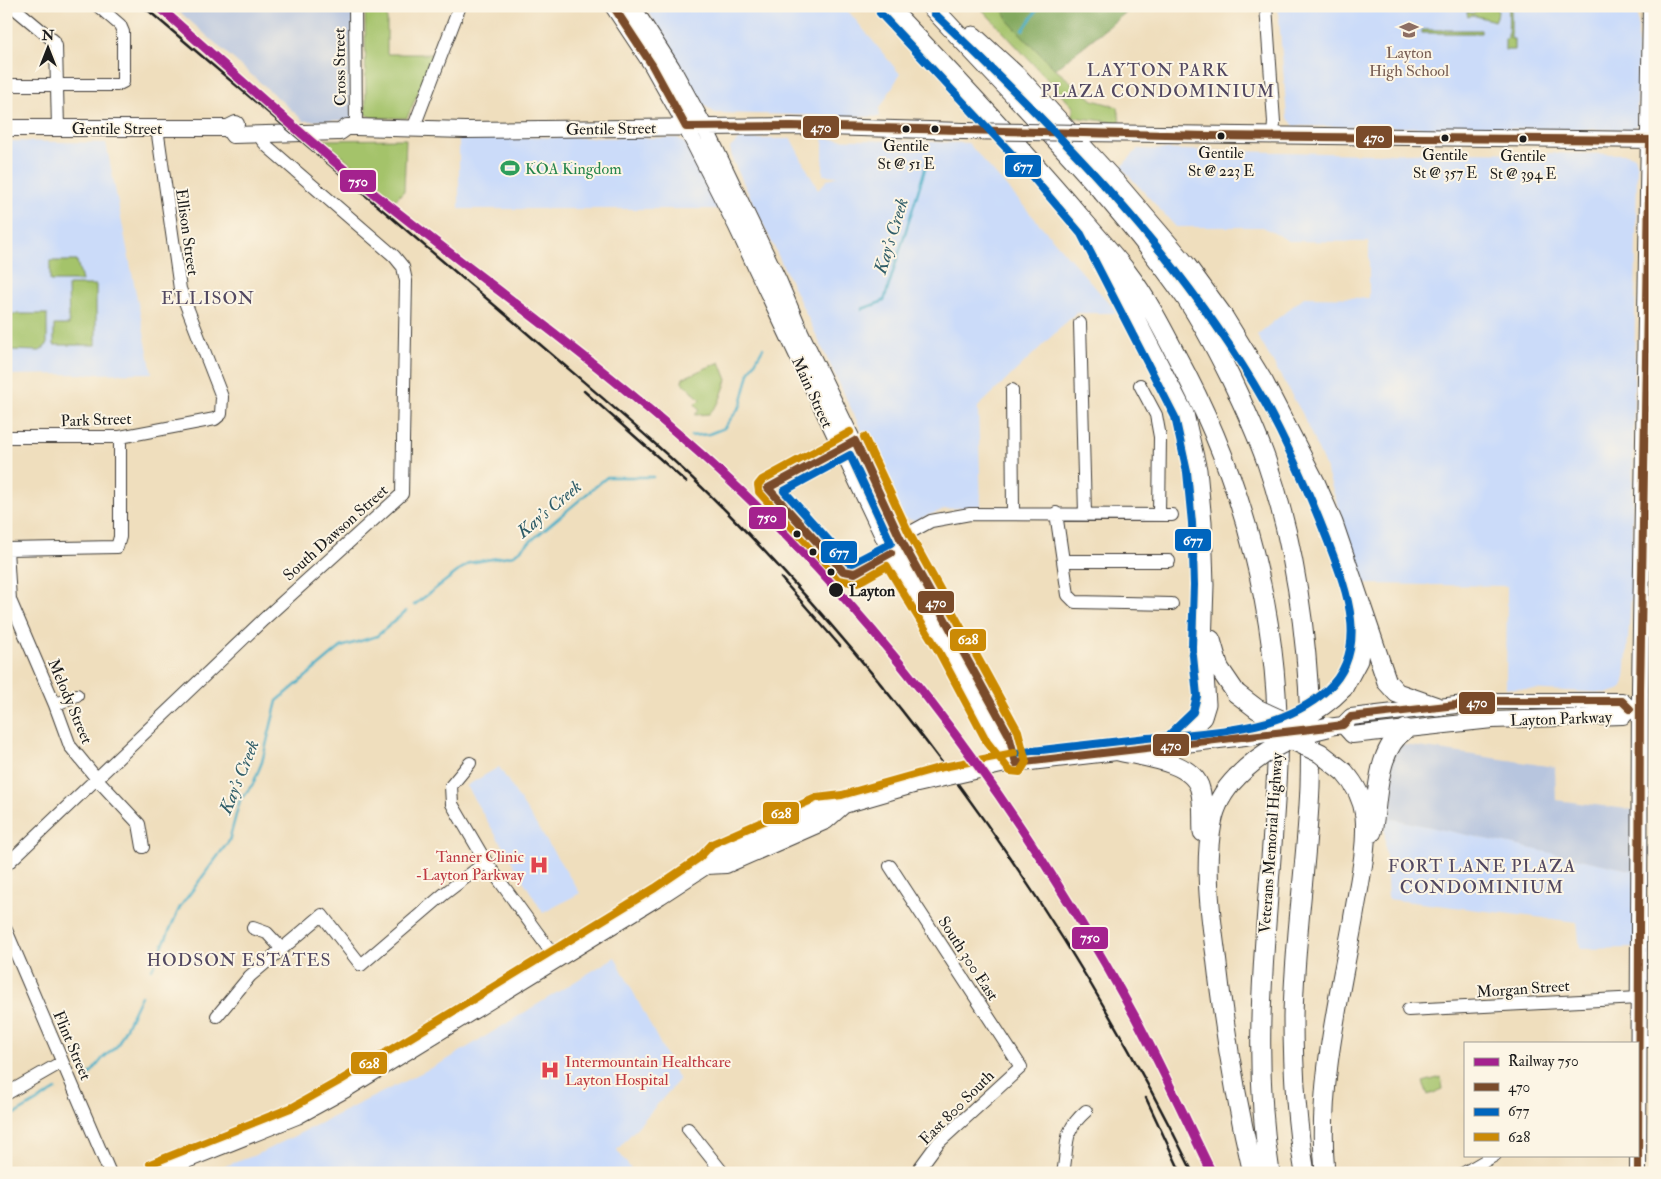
<svg xmlns="http://www.w3.org/2000/svg" width="1661" height="1179" viewBox="0 0 1661 1179" font-family="'IM FELL Double Pica',serif">
  <rect width="100%" height="100%" fill="#fcf5e5"/>
  <filter id="ink" filterUnits="userSpaceOnUse"><feTurbulence type="fractalNoise" baseFrequency=".02" numOctaves="2"/><feDisplacementMap in="SourceGraphic" scale="10" xChannelSelector="R" yChannelSelector="G"/><feConvolveMatrix kernelMatrix="1 2 1 2 8 2 1 2 1" color-interpolation-filters="sRGB"/></filter>
  <filter id="wash" filterUnits="userSpaceOnUse"><feTurbulence type="fractalNoise" baseFrequency=".0096" numOctaves="4" result="noise"/><feDisplacementMap in="SourceGraphic" scale="20" xChannelSelector="R" yChannelSelector="G"/><feGaussianBlur stdDeviation="1.12" result="paint"/><feColorMatrix in="noise" values="0 0 0 0 0 0 0 0 0 0 0 0 0 0 0 0 0 1.4 0 .05"/><feComposite in="paint" operator="in"/></filter>
  <g filter="url(#wash)">
    <rect width="100%" height="100%" fill="#efdebd"/>
    <path fill="#cbdbf9" d="M645,6H844L900,74L879,110L880,117L715,113L704,105Z
      M1278,6H1638L1637,125L1634,129L1630,130L1294,126L1287,117Z
      M459,137L678,138L688,146L719,209H459Z
      M739,139H791L818,190L827,180L838,176L823,175V139L968,143L1118,313H1076L978,407L981,506L945,509L914,521L905,518L901,513L733,161L730,148Z
      M6,141L106,143L152,373L6,375Z
      M1138,149L1369,154L1451,152L1626,154L1634,156L1637,167L1631,598L1625,680L1621,689L1609,693L1506,688L1507,586L1363,584L1325,466L1302,413L1257,335L1304,297L1369,298V242L1289,241L1263,227H1176L1121,167Z
      M499,767L580,893L543,913L466,786Z
      M1384,817L1635,871V948L1580,949L1577,922L1388,899Z
      M615,957L679,1080L617,1150L634,1173H205L256,1155L445,1061Z"/>
    <path fill="#b7c5de" d="M173,6H356L353,120L304,121Z
      M1391,743L1555,767L1556,800L1635,810V871L1384,817Z"/>
    <path fill="#a4c36a" stroke="#607043" d="M365,6H387V54H435L407,118H373L366,114Z
      M979,6H1003L1055,69L1093,100L1118,107L1120,123L1073,117V107Z
      M1490,6H1496C1499,12 1498,15 1495,21L1472,15L1468,17L1467,12L1472,13Z
      M1509,6H1511V39H1514V50H1505V39L1508,38Z
      M1421,30H1481V33H1421Z
      M406,139L404,191L395,200L323,140Z
      M50,261H77L82,281H50Z
      M68,285H96V345H54V325H69Z
      M11,314H47V345L40,351L10,350Z
      M720,362L727,380L719,402L709,414L695,415L699,410L695,404L700,399L682,382L683,378Z
      M1441,1077L1443,1089L1428,1095L1423,1082Z"/>
    <path fill="#83a95e" stroke="#50623d" d="M1001,6H1134L1055,69L1009,22Z"/>
    <g fill="none" stroke-linecap="round" stroke-linejoin="round">
      <path stroke="#46adc6" stroke-width="2.5" d="M1023,30L1040,6
        M862,309L884,301L929,156
        M691,436L709,434L724,428L741,405L749,373L763,348
        M414,605L469,563L514,555L607,477H653
        M152,969L180,907L229,841L240,800L253,784L262,762L277,701L341,647L377,636L406,611
        M87,1078L103,1058L117,1046L141,996
        M6,1121L10,1117L56,1090"/>
    </g>
  </g>
  <g filter="url(#ink)">
    <g fill="none" stroke-linecap="round" stroke-linejoin="round">
      <g stroke="#3c3934" stroke-width="14">
        <path id="minor" d="M12,6L54,41L56,46L58,128
          M355,6L356,127
          M1266,6L1274,122L1273,136
          M6,85H117L123,82V32L120,25L98,6
          M413,129L460,6
          M1080,323L1085,514
          M1140,385L1156,415L1160,437L1159,515
          M1012,390L1013,513
          M6,437H120L215,419L221,414L222,397L180,289L157,128
          M1056,513L1068,595L1075,602L1172,604
          M900,538L931,521L970,514L1172,515
          M6,549L117,547L120,537V437
          M7,549L10,600L55,705L70,746L97,779L139,824L143,847
          M1064,561H1169
          M55,705L77,695
          M470,763L451,786L452,804L486,862L557,960
          M6,865L263,620L402,494L406,281L403,267L394,256L268,147L262,140L261,134
          M890,866L1021,1067L938,1143L916,1173
          M253,928L267,933L281,948
          M6,930L110,1173
          M1408,1010L1639,998
          M217,1016L250,976L322,915L361,965L444,894L486,862
          M1639,1041H1655
          M6,1094L62,1062
          M688,1129L723,1173
          M1063,1173C1069,1144 1061,1133 1086,1111
          M1464,1173L1495,1155"/>
      </g>
      <g stroke="#3c3934" stroke-width="18">
        <path id="major" d="M613,6L652,65L679,113L736,225L891,553L948,647L995,737L1016,763
          M632,6L672,68L704,126L779,282L801,334L900,538L1009,735L1015,759
          M6,128H228L236,124
          M228,128L233,135L340,132L347,127H356L465,130L792,126L963,131
          M1083,133L1655,140
          M1343,725L1352,735L1492,720L1623,716L1630,709H1640
          M1328,727L1343,725L1351,717L1491,701H1622L1630,709
          M1006,765L1262,735
          M706,866L726,865L826,821L844,805
          M154,1173L297,1116L346,1089L660,896L706,866L717,853L819,807L844,805L913,785
          M1638,1173L1640,689L1651,6"/>
      </g>
      <g stroke="#3c3934" stroke-width="21">
        <path id="highway" d="M887,6C953,75 1018,144 1080,217C1095,235 1112,253 1126,271C1146,297 1161,326 1176,355C1244,480 1282,622 1277,765C1271,904 1248,1033 1270,1173
          M931,6C1018,101 1112,192 1186,298C1203,323 1217,351 1230,377C1243,404 1256,432 1266,460C1301,561 1313,680 1310,786C1307,863 1294,941 1293,1018C1293,1070 1296,1122 1305,1173
          M973,36L1020,79L1116,183L1186,265L1221,313L1264,383L1315,482L1333,523L1387,682L1397,693L1437,707
          M1103,256L1184,414L1197,470L1202,522L1204,585L1202,646L1206,704L1202,717L1173,745
          M1211,640L1219,668L1236,693
          M1343,688L1358,660L1362,624
          M1119,751C1143,757 1193,761 1200,789C1204,803 1202,818 1203,832
          M1237,777C1224,790 1215,805 1212,823C1204,865 1210,913 1216,956C1224,1029 1236,1101 1253,1173
          M1372,832C1379,798 1375,750 1406,729
          M1325,1173C1317,1089 1338,1004 1353,921C1358,888 1368,850 1365,816C1363,800 1355,784 1344,772"/>
      </g>
      <use href="#minor" stroke="#fff" stroke-width="12"/>
      <use href="#major" stroke="#fff" stroke-width="16"/>
      <use href="#highway" stroke="#fff" stroke-width="19"/>
      <path stroke="#1c1c1c" stroke-width="2.5" d="M143,6C266,112 390,216 513,321C585,384 660,444 727,512C916,705 1074,929 1193,1173
        M584,391L686,482
        M781,578L840,646
        M1146,1098L1181,1173"/>
      <g stroke="#3c3934" stroke-width="18" stroke-linecap="butt">
        <path id="major-bridge" d="M963,131L1083,133
          M913,785L1001,765"/>
      </g>
      <g stroke="#3c3934" stroke-width="21" stroke-linecap="butt">
        <path id="highway-bridge" d="M1236,693L1257,709L1290,724
          M1250,736C1285,728 1317,715 1343,688
          M1286,737L1320,753L1344,772
          M1237,777C1261,752 1294,734 1328,727"/>
      </g>
      <use href="#major-bridge" stroke="#fff" stroke-width="16"/>
      <use href="#highway-bridge" stroke="#fff" stroke-width="19"/>
      <g stroke="#fcf5e5" stroke-width="11">
        <path id="bus-1" d="M613,6L652,65L686,127L792,126L1208,136L1650,140
          M855,441L900,538L1009,735L1016,763
          M855,441L768,488L843,571L855,573L891,553
          M1016,763L1328,727L1343,725L1351,717L1491,701H1622L1630,709
          M1638,1173L1640,689L1650,140"/>
      </g>
      <g stroke="#fcf5e5" stroke-width="11">
        <path id="bus-2" d="M880,13L1024,167L1081,234L1175,417L1187,472L1192,523L1194,585L1192,646L1197,696L1193,712L1166,738
          M934,13C1058,131 1180,254 1265,403C1289,447 1309,493 1327,539C1345,586 1372,649 1327,690C1280,733 1207,732 1147,738C1103,743 1059,748 1015,753
          M850,455L891,543L853,563L848,562L784,491Z"/>
      </g>
      <g stroke="#fcf5e5" stroke-width="11">
        <path id="bus-3" d="M850,432L762,480L758,485L759,492L838,580L857,583L887,566L939,652L987,742L1010,771L1020,772L1026,762L1018,731L909,533L864,437
          M150,1164L293,1107L341,1080L655,888L699,858L712,844L816,798L842,795L938,768L1014,753"/>
      </g>
      <use href="#bus-1" stroke="#7a4b2a" stroke-width="8"/>
      <use href="#bus-2" stroke="#0065bd" stroke-width="8"/>
      <use href="#bus-3" stroke="#cb8a06" stroke-width="8"/>
      <g stroke="#fcf5e5" stroke-width="12">
        <path id="rail-1" d="M158,6C226,66 292,128 363,185C490,287 624,379 742,492C899,642 1030,825 1134,1015C1162,1067 1186,1120 1212,1173"/>
      </g>
      <use href="#rail-1" stroke="#a4228e" stroke-width="9"/>
    </g>
  </g>
  <defs>
    <g id="school-bare" transform="scale(1.5)"><path d="M0-5L7-2L0 1L-7-2ZM-4 1L0 2.5L4 1V4Q0 6-4 4Z" fill="#8d6e63" stroke="#fcf5e5" stroke-width="2.5" paint-order="stroke"/></g>
    <g id="stadium-bare" transform="scale(1.5)"><path d="M0-5a6.5 5 0 1 0 0 10a6.5 5 0 1 0 0-10ZM-3.5-1.8h7v3.6h-7Z" fill="#2e9e5b" stroke="#fcf5e5" stroke-width="2.5" paint-order="stroke"/></g>
    <g id="hospital-bare" transform="scale(1.5)"><path d="M-5-5h3v3.5h4V-5h3V5h-3V1.5h-4V5h-3Z" fill="#e0444e" stroke="#fcf5e5" stroke-width="2.5" paint-order="stroke"/></g>
  </defs>
  <g fill-rule="evenodd">
    <use href="#school-bare" x="1409" y="30"/>
    <use href="#stadium-bare" x="510" y="168"/>
    <use href="#hospital-bare" x="539" y="865"/>
    <use href="#hospital-bare" x="550" y="1070"/>
  </g>
  <g fill="#1c1c1c" stroke="#fcf5e5" stroke-width="2">
    <circle cx="906" cy="129" r="4.5"/>
    <circle cx="935" cy="129" r="4.5"/>
    <circle cx="1221" cy="136" r="4.5"/>
    <circle cx="1445" cy="138" r="4.5"/>
    <circle cx="1523" cy="139" r="4.5"/>
    <circle cx="797" cy="534" r="4.5"/>
    <circle cx="813" cy="552" r="4.5"/>
    <circle cx="831" cy="572" r="4.5"/>
    <circle cx="836" cy="590" r="8"/>
  </g>
  <g text-anchor="middle" stroke-width="4" stroke-linejoin="round" paint-order="stroke">
    <g font-size="15" fill="#1c1c1c" stroke="#fcf5e5">
      <text x="906" y="151">Gentile<tspan x="906" dy="18">St @ 51 E</tspan></text>
      <text x="1221" y="158">Gentile<tspan x="1221" dy="18">St @ 223 E</tspan></text>
      <text x="1445" y="160">Gentile<tspan x="1445" dy="18">St @ 357 E</tspan></text>
      <text x="1523" y="161">Gentile<tspan x="1523" dy="18">St @ 394 E</tspan></text>
    </g>
    <g font-size="16" fill="#785e54" stroke="#fcf5e5">
      <text x="1409" y="58">Layton<tspan x="1409" dy="18">High School</tspan></text>
    </g>
    <g font-size="16" fill="#1c1c1c" stroke="#fcf5e5">
      <text transform="translate(339 67) rotate(-91)" y="6">Cross Street</text>
      <text x="117" y="134">Gentile Street</text>
      <text transform="translate(611 128) rotate(-1)" y="6">Gentile Street</text>
      <text transform="translate(188 232) rotate(82)" y="6">Ellison Street</text>
      <text transform="translate(813 392) rotate(65)" y="6">Main Street</text>
      <text transform="translate(96 419) rotate(-2)" y="6">Park Street</text>
      <text transform="translate(335 532) rotate(-42)" y="6">South Dawson Street</text>
      <text transform="translate(71 701) rotate(67)" y="6">Melody Street</text>
      <text transform="translate(1561 718) rotate(-2)" y="6">Layton Parkway</text>
      <text transform="translate(1270 843) rotate(-86)" y="6">Veterans Memorial Highway</text>
      <text transform="translate(969 958) rotate(57)" y="6">South 300 East</text>
      <text transform="translate(1523 988) rotate(-4)" y="6">Morgan Street</text>
      <text transform="translate(73 1045) rotate(67)" y="6">Flint Street</text>
      <text transform="translate(956 1107) rotate(-45)" y="6">East 800 South</text>
    </g>
    <g font-size="16" fill="#27864d" stroke="#fcf5e5" text-anchor="start">
      <text x="525" y="174">KOA Kingdom</text>
    </g>
    <g font-size="16" font-weight="bold" fill="#1c1c1c" stroke="#fcf5e5" text-anchor="start">
      <text x="849" y="596">Layton</text>
    </g>
    <g font-size="16" fill="#be3a42" stroke="#fcf5e5" text-anchor="end">
      <text x="524" y="862">Tanner Clinic<tspan x="524" dy="18">-Layton Parkway</tspan></text>
      <text x="565" y="1067" text-anchor="start">Intermountain Healthcare<tspan x="565" dy="18">Layton Hospital</tspan></text>
    </g>
    <g font-size="18" letter-spacing="1" fill="#524861" stroke="#fcf5e5">
      <text x="1158" y="76">LAYTON PARK<tspan x="1158" dy="21">PLAZA CONDOMINIUM</tspan></text>
      <text x="208" y="304">ELLISON</text>
      <text x="1482" y="872">FORT LANE PLAZA<tspan x="1482" dy="21">CONDOMINIUM</tspan></text>
      <text x="239" y="966">HODSON ESTATES</text>
    </g>
    <g font-size="18" font-style="italic" fill="#2f5d68" stroke="#fcf5e5">
      <text transform="translate(891 236) rotate(-73)" y="6">Kay's Creek</text>
      <text transform="translate(549 509) rotate(-40)" y="6">Kay's Creek</text>
      <text transform="translate(239 777) rotate(-68)" y="6">Kay's Creek</text>
    </g>
  </g>
  <g stroke="#fcf5e5" stroke-width="2">
    <rect x="802" y="115" width="38" height="24" rx="5" fill="#7a4b2a"/>
    <rect x="1355" y="125" width="38" height="24" rx="5" fill="#7a4b2a"/>
    <rect x="1004" y="154" width="38" height="24" rx="5" fill="#0065bd"/>
    <rect x="339" y="169" width="38" height="24" rx="5" fill="#a4228e"/>
    <rect x="748" y="506" width="39" height="24" rx="5" fill="#a4228e"/>
    <rect x="1174" y="528" width="38" height="24" rx="5" fill="#0065bd"/>
    <rect x="820" y="540" width="38" height="24" rx="5" fill="#0065bd"/>
    <rect x="917" y="590" width="38" height="24" rx="5" fill="#7a4b2a"/>
    <rect x="949" y="628" width="38" height="24" rx="5" fill="#cb8a06"/>
    <rect x="1458" y="691" width="38" height="24" rx="5" fill="#7a4b2a"/>
    <rect x="1152" y="733" width="38" height="24" rx="5" fill="#7a4b2a"/>
    <rect x="762" y="801" width="38" height="24" rx="5" fill="#cb8a06"/>
    <rect x="1071" y="926" width="38" height="24" rx="5" fill="#a4228e"/>
    <rect x="350" y="1051" width="38" height="24" rx="5" fill="#cb8a06"/>
  </g>
  <g font-size="14" text-anchor="middle" font-weight="bold" fill="#fff">
    <text x="821" y="132">470</text>
    <text x="1374" y="142">470</text>
    <text x="1023" y="171">677</text>
    <text x="358" y="186">750</text>
    <text x="767" y="522">750</text>
    <text x="1193" y="545">677</text>
    <text x="839" y="557">677</text>
    <text x="936" y="607">470</text>
    <text x="968" y="644">628</text>
    <text x="1477" y="707">470</text>
    <text x="1171" y="750">470</text>
    <text x="781" y="818">628</text>
    <text x="1090" y="942">750</text>
    <text x="369" y="1068">628</text>
  </g>
  <rect width="1661" height="1179" fill="none" stroke="#fcf5e5" stroke-width="25"/>
  <rect x="1464" y="1042" width="175" height="115" fill="#fcf5e5" stroke="#a29e95"/>
  <rect x="1474" y="1058" width="25" height="8" fill="#a4228e" stroke="#a29e95"/>
  <text x="1508" y="1066" font-size="15" fill="#1c1c1c">Railway 750</text>
  <rect x="1474" y="1083" width="25" height="8" fill="#7a4b2a" stroke="#a29e95"/>
  <text x="1508" y="1092" font-size="15" fill="#1c1c1c">470</text>
  <rect x="1474" y="1108" width="25" height="8" fill="#0065bd" stroke="#a29e95"/>
  <text x="1508" y="1116" font-size="15" fill="#1c1c1c">677</text>
  <rect x="1474" y="1133" width="25" height="8" fill="#cb8a06" stroke="#a29e95"/>
  <text x="1508" y="1142" font-size="15" fill="#1c1c1c">628</text>
  <g transform="translate(48 48)" stroke="#fcf5e5" stroke-width="4" paint-order="stroke">
  <path d="M0-4L9 19L0 12L-9 19Z" fill="#1c1c1c"/>
  <text y="-8" font-size="14" font-weight="bold" text-anchor="middle" fill="#1c1c1c">N</text>
  </g>
</svg>
